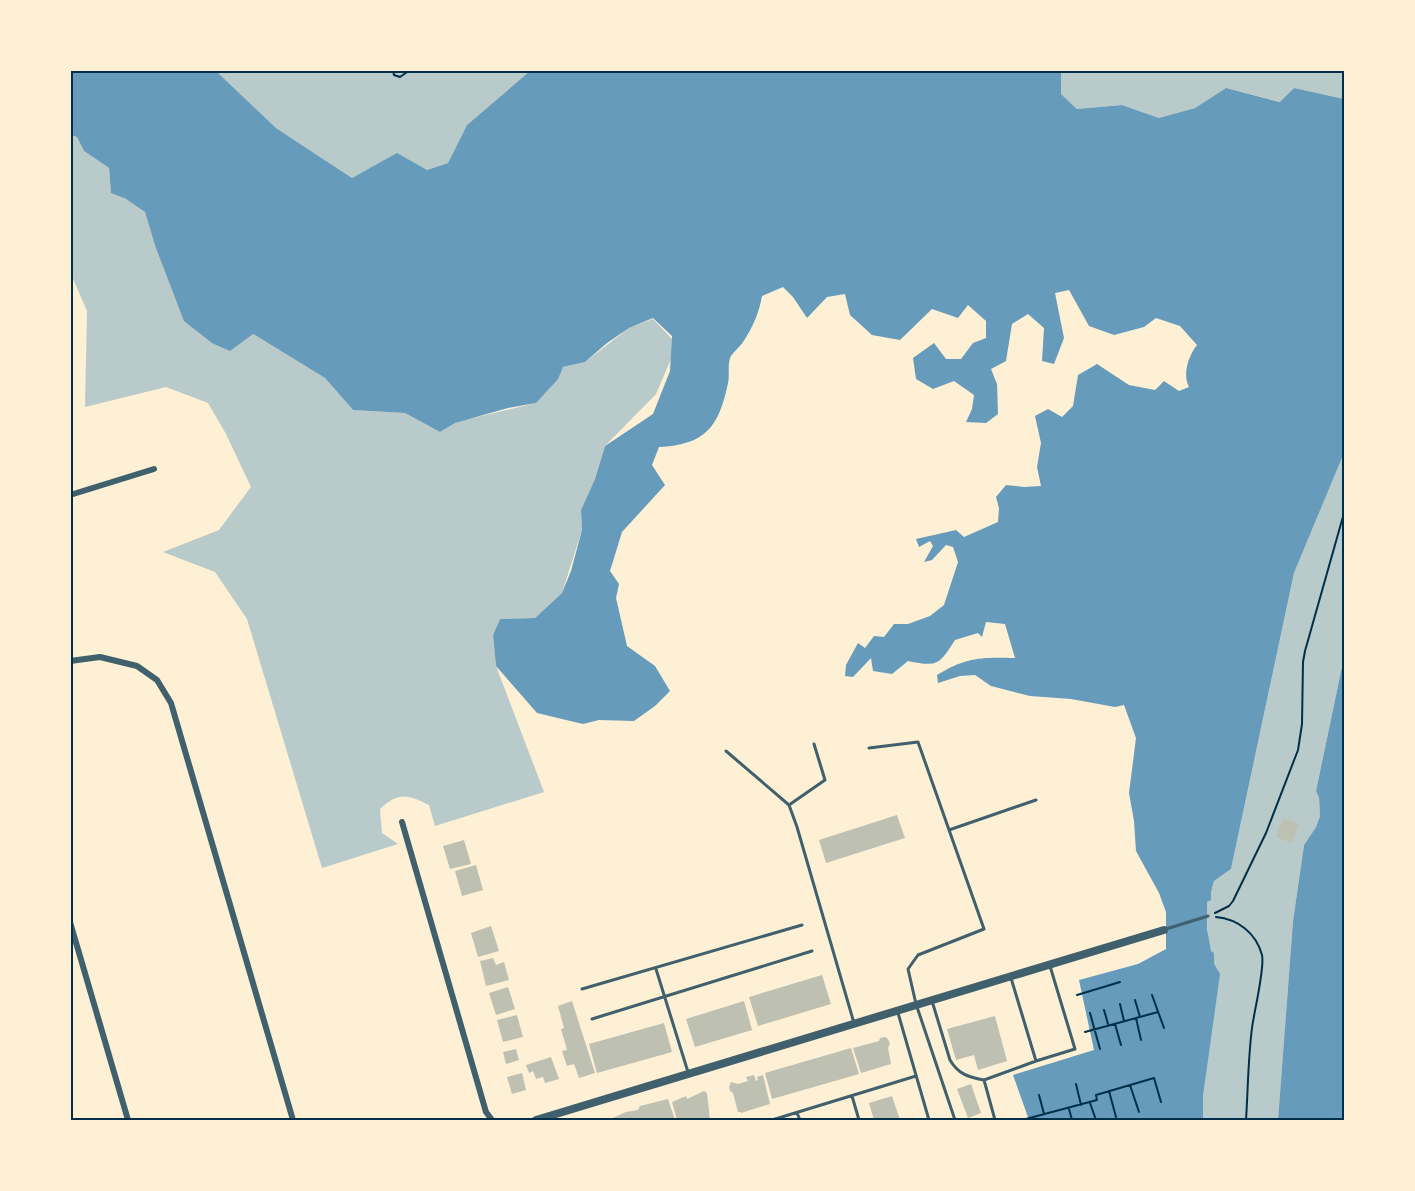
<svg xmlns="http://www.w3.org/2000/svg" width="1415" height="1191" viewBox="0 0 1415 1191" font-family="Raleway,sans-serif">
  <rect width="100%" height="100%" fill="#fdf0d5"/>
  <path fill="#b9caca" d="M216,71H530L467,125L448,163L427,170L397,154L352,178L276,128Z
    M1061,71H1344V99L1294,88L1281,102L1226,88L1195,108L1159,118L1122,105L1077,109L1061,94Z
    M70,135L77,137L84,151L109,168L111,193L128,200L145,212L253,334L325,378L353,410L405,413L440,432L456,422L536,403L563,367L585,362L629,328L653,319L672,339L671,359L656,394L605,446L595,479L581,510L582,530L562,593L535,618L500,619L493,635L496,666L544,792L435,826L429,805C407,794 398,792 380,809L382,833L398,844L322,868L247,619L215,572L163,552L219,530L251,487L226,434L208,403L166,387L85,407L87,311L71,274Z
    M1344,453V657L1316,791L1319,798L1320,816L1316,827L1304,845L1293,921L1278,1120H1203V1096L1218,973C1206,953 1207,924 1207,902L1211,899V892L1214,881L1231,869L1294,573Z"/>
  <path fill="#669bbc" d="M71,70L216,71L276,128L352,178L397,153L427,170L448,163L467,125L530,71H1061V94L1077,109L1122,105L1159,118L1195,108L1226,88L1280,102L1294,88L1344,99V453L1294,573L1231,869L1214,881L1211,892V900L1207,902V929L1211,951L1214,953V964L1220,974L1203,1096V1120H1029L1013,1075L1094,1050L1079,980L1138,964L1166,949V912L1159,893L1136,851L1134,821L1129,793L1136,738L1124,705L1115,707L1071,699L1030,696L991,686L975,675L960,676L938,683L937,675C966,657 982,657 1015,658L1005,624L986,622L982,637L978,633L955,640C939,665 938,667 908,661L892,674L873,671L871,658L853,677L845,676L846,665L858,643L865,648L874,636L884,637L894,624H908L930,616L944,605L958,562L953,547L946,545L932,560L924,562L933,546L930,541L919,547L916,539L956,530L964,537L998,522L999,508L996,497L1006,485L1024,487L1041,486L1037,467L1041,443L1035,416L1048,409L1062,417L1073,406L1078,375L1097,364L1129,385L1155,390L1164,381L1179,391L1189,387C1182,374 1189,355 1197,345L1180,326L1156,318L1144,327L1114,335L1089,326L1069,290L1055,293L1064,338L1054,364L1042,361L1044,328L1028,314L1012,324L1006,361L991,369L997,384L998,414L986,423L966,422L972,409L974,395L954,381L933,389L916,379L913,358L934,343L946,359H961L973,343L986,338V321L968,305L958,318L932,309L900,340L872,335L850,315L845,294L827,297L807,318L793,297L783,287L762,296C759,313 753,327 743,342C740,347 734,351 731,356C727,363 730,375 728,383C719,427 705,445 659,447L652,465L665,485L622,532L610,571L619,584L616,598L627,646L655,666L670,691L655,706L634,721L599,720L583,724L537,713L496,666L493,635L500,619L535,618L562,593L571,571L582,530L581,510L595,479L605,446L653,414L670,371L672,336L653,318L629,328L607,343L585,362L563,367L558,379L536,403L508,408L455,423L440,432L405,413L353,410L325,378L253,334L230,351L212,343L184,321L156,248L145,212L126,199L111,193L109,168L84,151L77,137L71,135Z
    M1344,657V1120H1278L1293,921L1304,845L1316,827L1320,816L1319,798L1316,791Z"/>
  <path fill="#bec0b2" d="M897,815L905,838L826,863L819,840Z
    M1283,818L1299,824L1292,843L1276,837Z
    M464,840L471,864L450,869L443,846Z
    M476,865L483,890L462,896L455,871Z
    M491,926L499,951L478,957L471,933Z
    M493,958L496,965L504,962L509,980L486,986L480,961Z
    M822,975L831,1004L758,1026L749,997Z
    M508,987L515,1009L496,1015L489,993Z
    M572,1001L595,1073L579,1078L574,1064L567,1066L562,1051L567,1050L561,1029L564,1028L558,1006Z
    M744,1001L752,1030L695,1047L686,1019Z
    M517,1015L523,1037L503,1042L497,1020Z
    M995,1016L1007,1061L978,1070L974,1055L956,1060L947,1029Z
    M664,1023L672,1052L597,1073L589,1044Z
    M885,1037L888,1039L890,1044L888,1048L891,1064L861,1073L853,1048L879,1041L880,1038Z
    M851,1048L859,1074L772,1099L765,1073Z
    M516,1049L519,1060L506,1064L503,1052Z
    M551,1057L559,1079L545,1083L543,1077L536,1079L533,1071L529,1073L526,1065Z
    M522,1073L526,1090L512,1094L507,1077Z
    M754,1075L756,1081L758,1080L757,1077L763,1075L770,1104L741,1113V1112H738L733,1093L730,1091L729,1087L731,1082L738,1084L748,1081L746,1077Z
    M971,1084L981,1113L968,1118L957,1089Z
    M704,1091L707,1093L710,1120H677L672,1102L686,1096L687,1099Z
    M892,1096L900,1120H874L869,1103Z
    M668,1099L675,1120H608L626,1112L638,1110L640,1106Z"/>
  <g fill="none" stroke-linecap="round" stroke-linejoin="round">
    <path stroke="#003049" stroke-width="2" d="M393,70L394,75L400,77L410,70
      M412,70H414
      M1215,913L1229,906L1233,901L1266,833L1298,750L1302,724L1303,662L1305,651L1344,513
      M1216,917C1238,919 1256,933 1262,955C1265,968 1254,1012 1252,1028C1248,1059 1248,1090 1246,1120
      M1077,995L1120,982
      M1152,995L1164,1028
      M1135,1000L1140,1017
      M1120,1004L1124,1021
      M1104,1010L1108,1024
      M1090,1013L1100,1049
      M1136,1018L1141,1040
      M1115,1024L1121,1045
      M1085,1032L1158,1012
      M1076,1084L1081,1105
      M1130,1085L1139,1112
      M1109,1091L1116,1117
      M1039,1095L1044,1114
      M1090,1103L1096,1120
      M1069,1109L1072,1120
      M1022,1120L1097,1100L1096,1095L1154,1078L1161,1102"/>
    <path stroke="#3f606c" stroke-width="3" d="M869,748L918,742L984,929L918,955L908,969L916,1004L955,1120
      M726,751L789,805L797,827L854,1023
      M789,805L825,780L814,744
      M949,830L1036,800
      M1166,929L1208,916
      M656,969L688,1072
      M1011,978L1036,1061L1075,1049L1050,966
      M582,989L802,925
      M932,1001L950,1060C958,1074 968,1077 984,1080
      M898,1013L929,1120
      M592,1019L812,951
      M852,1096L859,1120
      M797,1113L800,1120
      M772,1120L916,1076
      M995,1120L984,1080L1036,1061"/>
    <path stroke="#3f606c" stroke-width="6" d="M70,495L154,469
      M70,661L100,657L137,666L157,680L171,703L293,1120
      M402,822L486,1112L492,1120
      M70,922L128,1120"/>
    <path stroke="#3f606c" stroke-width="8" d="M536,1120L1164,930"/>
  </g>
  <rect width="1415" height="1191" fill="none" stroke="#fdf0d5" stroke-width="144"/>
  <rect x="72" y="72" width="1271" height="1047" fill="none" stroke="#003049" stroke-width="2"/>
</svg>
